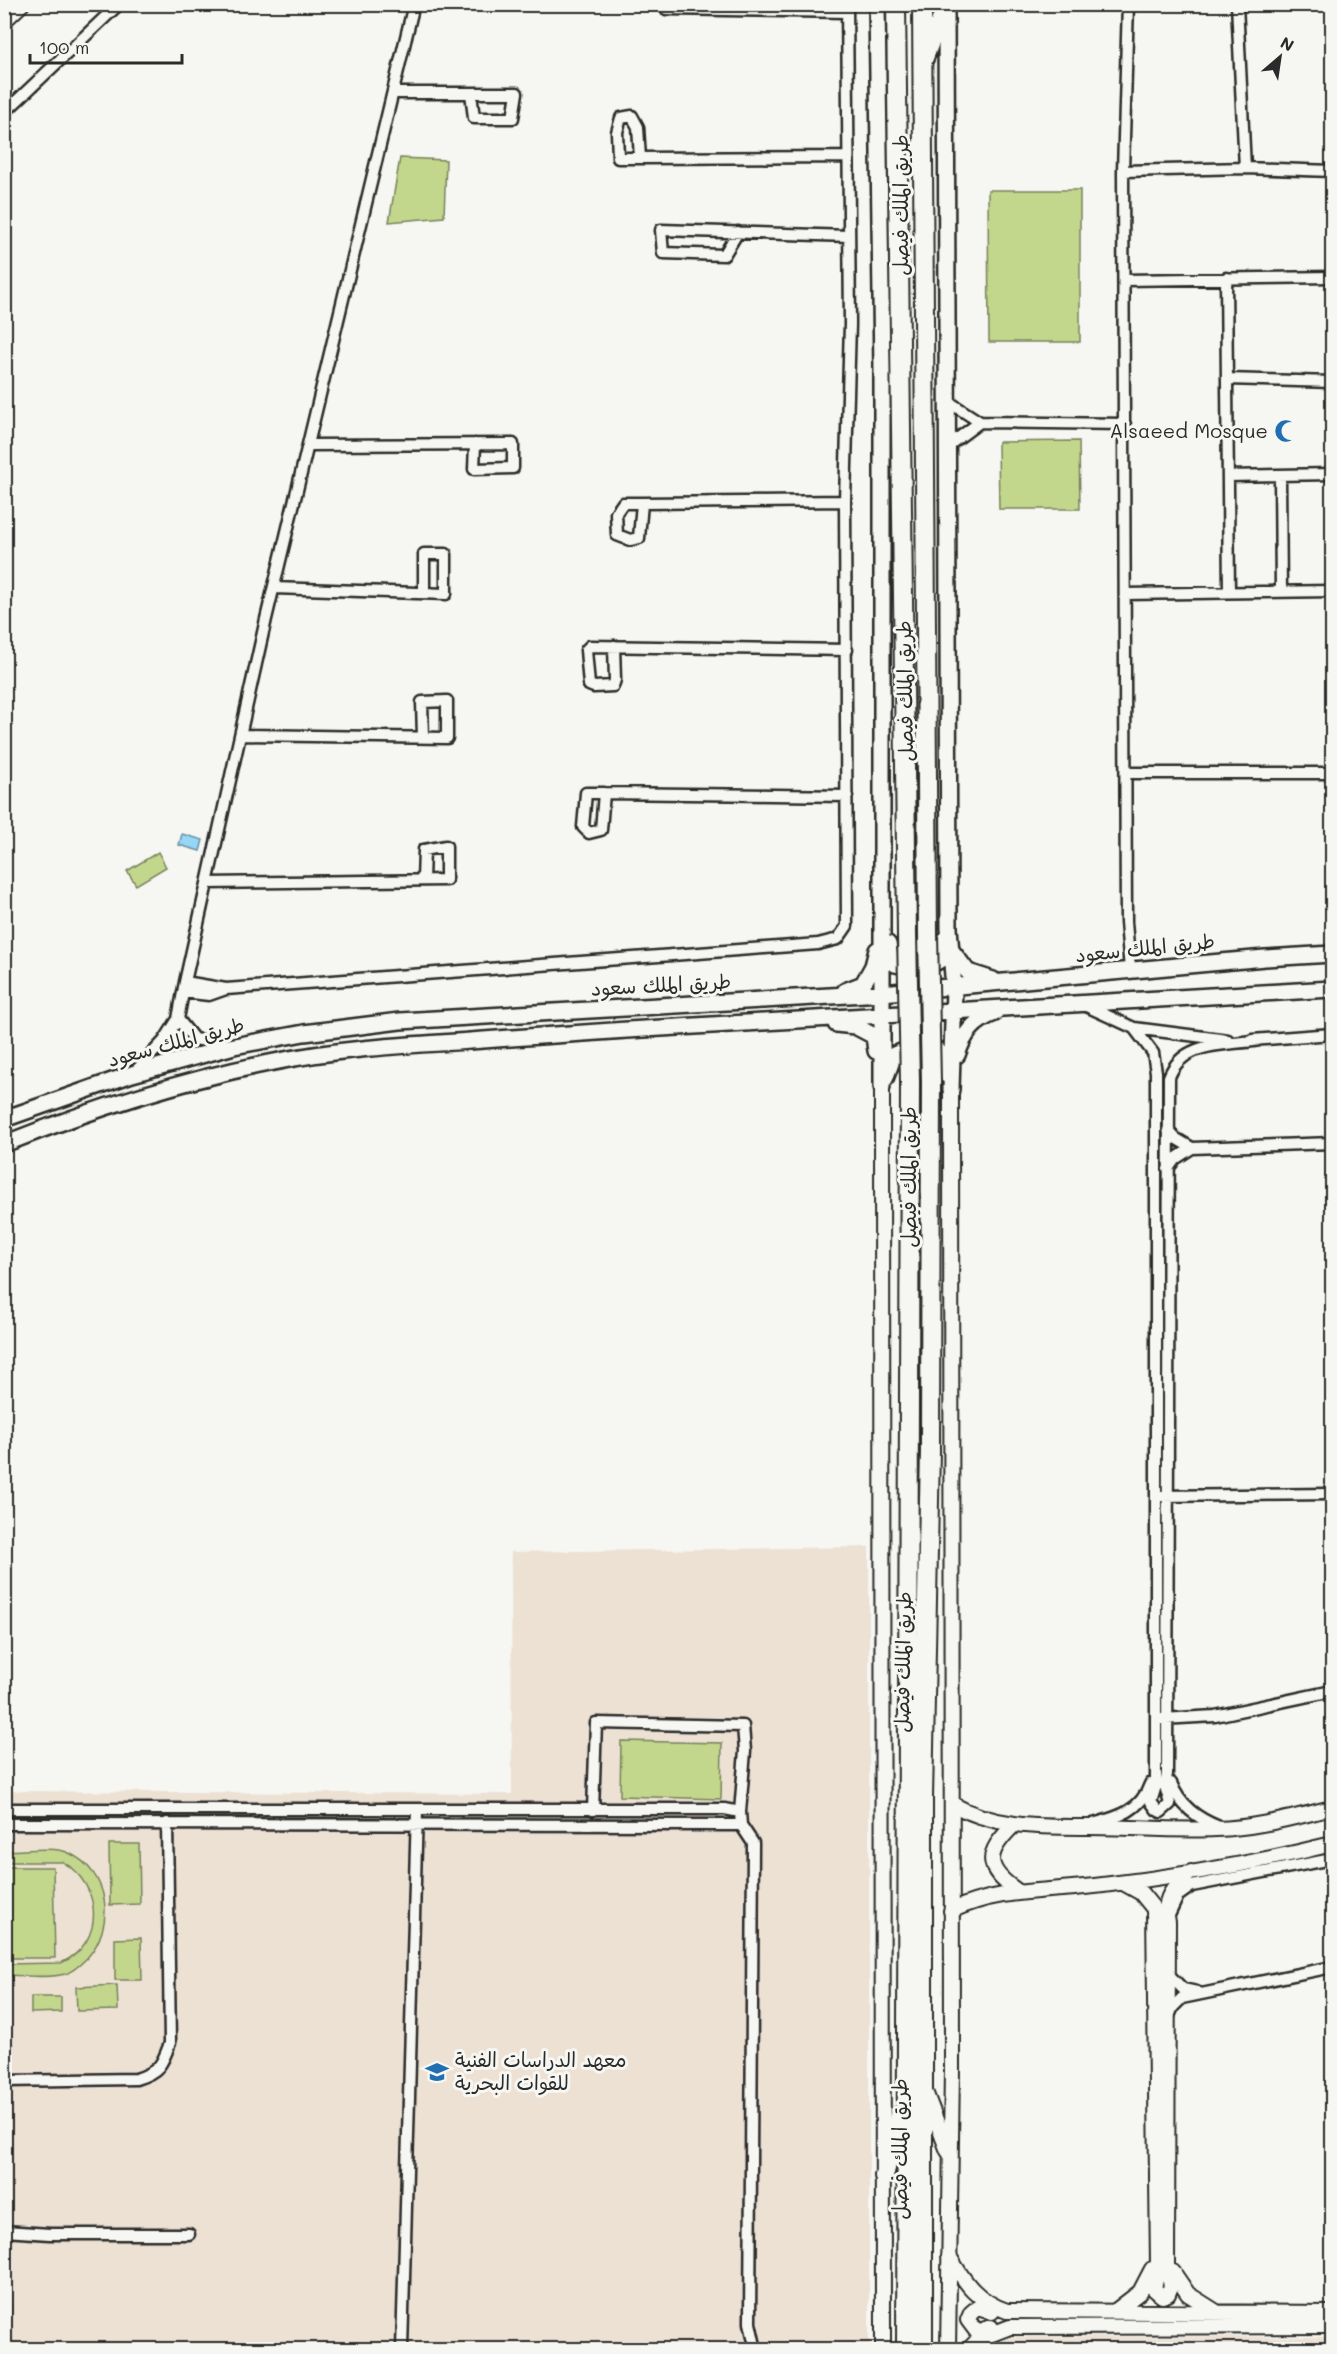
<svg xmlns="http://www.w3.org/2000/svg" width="1337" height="2354" viewBox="0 0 1337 2354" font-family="Mali,'Playpen Sans Arabic',sans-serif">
  <rect width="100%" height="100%" fill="#f6f6f2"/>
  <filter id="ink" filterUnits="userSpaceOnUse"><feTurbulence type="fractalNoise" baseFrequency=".0167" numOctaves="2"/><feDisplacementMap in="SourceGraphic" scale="12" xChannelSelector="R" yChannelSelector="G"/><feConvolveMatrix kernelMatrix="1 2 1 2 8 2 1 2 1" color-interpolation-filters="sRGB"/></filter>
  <g filter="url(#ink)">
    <path fill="#ece1d2" d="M4,1443H8V1791L512,1794L511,1552L869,1547V2349H5Z
      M998,2337H1332V2350H986Z"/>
    <path fill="#c3d78c" stroke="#77815c" stroke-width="1.5" d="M400,158L446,160L444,217L389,222Z
      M988,190H1080V342H989Z
      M1079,441L1080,509H999L998,442Z
      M158,852L166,867L136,885L127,871Z
      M621,1741L722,1743L721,1799L620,1796Z
      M109,1844H139L140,1904L110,1905Z
      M5,1851C21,1851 55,1846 69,1853C110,1872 116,1926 87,1958C81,1964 73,1972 65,1974C47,1979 23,1975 5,1975V1964L61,1963C106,1943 102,1885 63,1862H5Z
      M5,1867H53L55,1958H5Z
      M141,1938L142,1980H115V1939Z
      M117,1985L118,2010L77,2011L76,1987Z
      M31,1997H61V2012L31,2013Z
      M4,2251H9L12,2349H5Z"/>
    <path fill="#96d6f7" stroke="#6b92a5" stroke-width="1.5" d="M182,834L203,840L200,851L179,845Z"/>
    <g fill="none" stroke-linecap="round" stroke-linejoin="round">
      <g stroke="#2b2b2b" stroke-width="15">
        <path id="street" d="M666,4V9L847,12
          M1128,4L1123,171L1126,922L1130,970
          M1237,4L1245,168
          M394,93H517L513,118H474L471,93
          M4,113L119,4
          M640,158L638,127L632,116L621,118L617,132L618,158H640L847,157
          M1123,171L1245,168L1332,171
          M738,232L724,255L663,253L661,230L849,236
          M1226,278L1229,592
          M1125,280L1332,277
          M1227,379L1332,382
          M949,402L980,422L1125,424
          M309,445L513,444V468L474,469L475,444
          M949,445L980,422
          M1280,475L1281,592
          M1228,476L1332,474
          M642,503L639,538L630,540L617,535L616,513L623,503H642L845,501
          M274,588L446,594V554H424V593
          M1125,594L1332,591
          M614,646L615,680L613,686L594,687L589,685L586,650L590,646L847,650
          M240,735L447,738V701L422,702L423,737
          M1126,773H1332
          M604,793L601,830L589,833L583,827L586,793H604L847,796
          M207,883L446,880V846L424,850L423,880
          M185,982L266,619L414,4
          M226,989L818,944L838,939L847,926L845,501L850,324L847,4
          M1084,1005L1134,1028L1228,1040
          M178,1019L185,982L226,989L209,995L183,992
          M1134,1028L1153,1053L1156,1072V1786L1151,1802L1157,1810L1161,1812L1170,1804L1165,1786L1167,1774L1169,1077C1183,1040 1226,1046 1259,1040
          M1252,1040L1332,1034
          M133,1074L164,1041L178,1019L194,1039L231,1045
          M1168,1130L1175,1138L1192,1148L1332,1143
          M1168,1169L1175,1159L1192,1148
          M1161,1496L1332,1494
          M1162,1719L1215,1716L1332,1691
          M1171,1783C1180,1806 1197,1818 1219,1827
          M4,1809H725L740,1812L741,1825L4,1824
          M593,1810L596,1723L743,1726L745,1751L740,1812
          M1093,1824C1118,1817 1141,1811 1150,1784
          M741,1825L753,1843L750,2323L756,2350
          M1170,1913L1178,1896L1192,1886L1332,1859
          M1168,1974L1183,1989L1197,1992
          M1169,2016L1173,2007L1182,1998L1332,1967
          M4,2081L136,2079C159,2072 162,2065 170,2043L167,1823
          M4,2231L50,2234H189
          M402,2350L417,1810"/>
      </g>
      <g stroke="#2b2b2b" stroke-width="18">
        <path id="secondary" d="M4,21L22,4
          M882,1087L883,2350
          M952,1804C995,1828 1041,1827 1089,1827C1131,1827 1174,1831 1216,1829C1256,1828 1294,1817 1332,1808
          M1013,1826C985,1853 984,1868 1017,1891
          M1123,1883L1141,1893L1154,1909L1158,2266L1154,2289L1162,2296L1168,2294L1171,2286L1167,2267L1168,1922C1162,1898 1173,1887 1191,1872
          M951,1911C999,1888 1050,1892 1103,1885C1180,1876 1257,1863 1332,1844
          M926,2094L948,2151
          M949,2256C965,2283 977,2301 1007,2311L1332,2313
          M1173,2272L1188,2294L1215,2311
          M1114,2312L1140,2292L1152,2269
          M991,2327L977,2332L968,2320L971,2313L977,2308L992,2312
          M948,2350L952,2070L951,1090
          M968,2350L979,2339L1010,2327L1332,2326"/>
      </g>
      <g stroke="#2b2b2b" stroke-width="20">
        <path id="primary" d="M877,4L882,370V1087
          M946,4L949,928L954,988L951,1090
          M925,59L943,11
          M888,944L890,957L895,964C909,968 937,969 944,954C946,950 946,943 946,939
          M951,950L968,972L993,980
          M845,991L863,984L873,966L877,950
          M836,1024L855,1026L874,1036L876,1051
          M957,1055C964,1033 974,1021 995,1013
          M885,1079L894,1055L913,1047L937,1050L943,1057L948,1076
          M4,1119L132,1074L234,1046L304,1033L400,1021L882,993L1265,958L1332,954
          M4,1144C90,1110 179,1081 269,1063C334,1049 403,1045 470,1041C562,1034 654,1028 746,1023C942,1012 1137,1000 1332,989"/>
      </g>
      <g stroke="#2b2b2b" stroke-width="22">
        <path id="highway" d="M896,4L907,935
          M922,4L928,934
          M884,2176L899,2116
          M906,2350L910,1082
          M923,2350V1798L930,1451L931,1081"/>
      </g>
      <use href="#street" stroke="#f6f6f2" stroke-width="10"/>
      <use href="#secondary" stroke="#f6f6f2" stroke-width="14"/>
      <use href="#primary" stroke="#f6f6f2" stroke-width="15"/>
      <use href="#highway" stroke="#f6f6f2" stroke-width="18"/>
      <g stroke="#2b2b2b" stroke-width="22" stroke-linecap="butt">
        <path id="highway-bridge" d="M928,934L931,1081
          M907,935L910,1082"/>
      </g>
      <use href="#highway-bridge" stroke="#f6f6f2" stroke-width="18"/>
    </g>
  </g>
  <defs>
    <g id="mosque-bare" transform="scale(1.8)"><path d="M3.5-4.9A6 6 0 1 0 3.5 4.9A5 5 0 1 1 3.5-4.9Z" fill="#1f6fb2" stroke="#f6f6f2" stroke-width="2.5" paint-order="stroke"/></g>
    <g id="university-bare" transform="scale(1.8)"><path d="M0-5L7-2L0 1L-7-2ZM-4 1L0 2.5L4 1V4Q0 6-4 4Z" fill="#1f6fb2" stroke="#f6f6f2" stroke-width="2.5" paint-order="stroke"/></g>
  </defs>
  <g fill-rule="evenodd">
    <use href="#mosque-bare" x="1286" y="431"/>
    <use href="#university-bare" x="437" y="2072"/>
  </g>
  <g text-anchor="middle" stroke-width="6" stroke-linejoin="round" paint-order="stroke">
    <g font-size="20" fill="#2b2b2b" stroke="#f6f6f2">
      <text transform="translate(901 205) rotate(-90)" y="7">طريق الملك فيصل</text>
      <text transform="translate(905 691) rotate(-91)" y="7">طريق الملك فيصل</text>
      <text transform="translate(1145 948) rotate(-6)" y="7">طريق الملك سعود</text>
      <text transform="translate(661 985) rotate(-3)" y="7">طريق الملك سعود</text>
      <text transform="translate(176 1042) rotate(-15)" y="7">طريق الملك سعود</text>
      <text transform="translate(909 1177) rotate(-90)" y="7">طريق الملك فيصل</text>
      <text transform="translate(903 1662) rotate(-89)" y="7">طريق الملك فيصل</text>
      <text transform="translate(900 2149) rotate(-90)" y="7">طريق الملك فيصل</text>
    </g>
    <g font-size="20" fill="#2b2b2b" stroke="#f6f6f2" text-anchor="end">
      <text x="1268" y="438">Alsaeed Mosque</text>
      <text x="455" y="2067" text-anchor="start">معهد الدراسات الفنية<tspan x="455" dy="23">للقوات البحرية</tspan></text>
    </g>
  </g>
  <rect width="1337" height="2354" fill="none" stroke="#f6f6f2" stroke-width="24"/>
  <rect x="12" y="12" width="1313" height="2330" fill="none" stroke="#2b2b2b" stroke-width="2" filter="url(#ink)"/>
  <g transform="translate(1280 57) rotate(29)" stroke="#f6f6f2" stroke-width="4.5" paint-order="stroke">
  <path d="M0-4.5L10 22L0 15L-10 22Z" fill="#2b2b2b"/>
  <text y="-9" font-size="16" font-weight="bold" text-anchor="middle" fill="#2b2b2b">N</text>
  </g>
  <path d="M30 54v9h152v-9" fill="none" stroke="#2b2b2b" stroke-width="3"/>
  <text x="39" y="54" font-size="18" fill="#2b2b2b" stroke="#f6f6f2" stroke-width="4.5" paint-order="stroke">100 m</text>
</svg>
